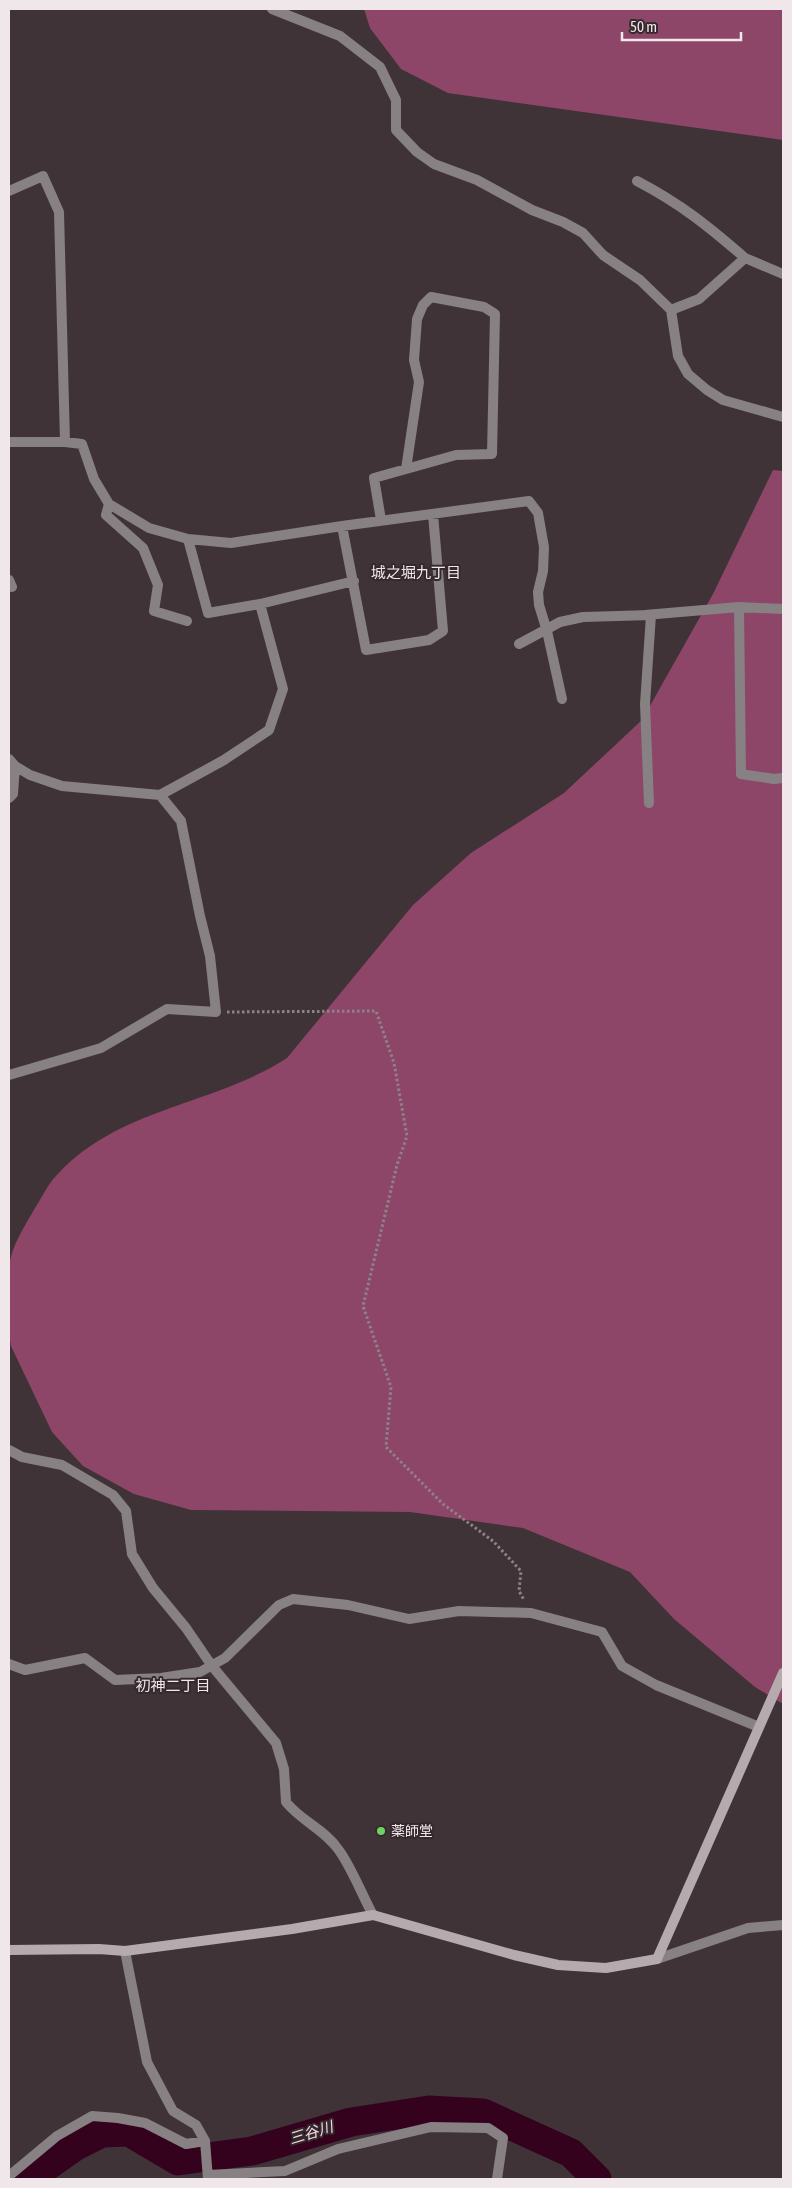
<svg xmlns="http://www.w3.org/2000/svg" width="792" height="2188" viewBox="0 0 792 2188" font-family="'Asap Condensed','Noto Sans JP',sans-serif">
  <rect width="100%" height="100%" fill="#3f3338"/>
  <path fill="#8e4668" d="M364,9H783V140L448,93L401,69L370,28Z
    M773,470L783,471V1704L755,1687L674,1619L630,1572L523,1528L410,1512L191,1510L134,1494L83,1466L52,1432L11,1346C7,1323 6,1290 9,1267C11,1246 25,1226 35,1208C42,1198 47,1185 56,1176C118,1107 213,1106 287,1058L413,905L471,853L564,793L642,720L713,594Z"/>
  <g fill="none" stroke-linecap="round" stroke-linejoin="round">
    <path stroke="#35021e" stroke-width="29" d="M29,2179L76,2146L102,2133L129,2132L178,2161L252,2151L351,2122L429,2110L483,2113L571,2153L597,2179"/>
    <path stroke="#8d8387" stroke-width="3" stroke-dasharray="2.5 2.5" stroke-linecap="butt" d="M227,1012L376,1011L394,1063L407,1136L397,1165L363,1306L391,1387L386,1447L443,1504L493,1541L521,1571L519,1591L524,1600"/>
    <path stroke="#878183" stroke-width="10" d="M272,9L340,36L380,67L396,100V130L417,152L434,164L477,180L532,210L563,222L583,233L603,255L640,280L671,310L678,356L688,374L707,390L723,400L783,417
      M637,181C681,204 708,226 745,258
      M9,191L43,176L59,212L65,442
      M671,310L699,299L745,258L783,274
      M9,442H65L82,444L94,479L109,504L149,528L188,539L231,543L342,526L529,501L538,513L544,547L543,571L538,592L539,605L547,631L562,699
      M109,504L106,515L143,548L158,585L154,611L187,621
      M381,520L374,478L456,455L492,454L495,314L484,307L431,297L423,305L417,319L414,360L419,382L406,469
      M342,526L366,650L429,640L443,631L433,514
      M188,539L208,613L260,604L354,581
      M9,580L12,587
      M783,609L739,607L741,774L774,779L783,778
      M645,615L739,607
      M519,644L560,622L583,617L651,615
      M9,759L15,766L30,775L62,786L160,795L224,760L269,730L283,689L260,604
      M9,798L13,794L15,766
      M649,803L645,704L651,615
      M9,1075L101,1048L167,1009L216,1012L210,956L200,916L181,821L160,795
      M9,1450L22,1457L62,1465L113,1495L126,1511L132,1554L153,1588L186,1628L212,1666L276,1743L284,1769L286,1802C301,1821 324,1829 338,1849C351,1866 362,1895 373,1915
      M9,1664L25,1670L85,1658L115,1680L161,1678L200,1672L225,1658L279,1605L293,1599L348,1605L409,1619L459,1611L531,1613L602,1632L622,1666L656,1685L759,1727
      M125,1951L147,2062L173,2111L196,2125L205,2141L208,2179
      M657,1959L748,1928L783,1925
      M208,2175L285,2171L338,2149L431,2127L488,2128L503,2138L497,2179
      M9,2176L57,2136L92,2116L118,2118L145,2123L186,2144L205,2141"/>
    <path stroke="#b5aaae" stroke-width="10" d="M9,1950L99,1949L125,1951L292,1929L373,1915L514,1955L558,1965L606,1968L657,1959L783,1673"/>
  </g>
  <circle fill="#6cd362" stroke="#35292d" stroke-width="2" cx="381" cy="1831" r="5"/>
  <g text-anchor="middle" stroke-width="4" stroke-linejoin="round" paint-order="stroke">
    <g font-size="14" fill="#f0e7eb" stroke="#35292d" text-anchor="start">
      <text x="391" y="1836">薬師堂</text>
    </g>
    <g font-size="15" fill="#f0e7eb" stroke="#35292d">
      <text x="416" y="578">城之堀九丁目</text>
      <text x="173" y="1691">初神二丁目</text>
    </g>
    <g font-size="15" font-style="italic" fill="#f3dce5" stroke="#35292d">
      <text transform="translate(311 2133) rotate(-17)" y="5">三谷川</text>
    </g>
  </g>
  <rect width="792" height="2188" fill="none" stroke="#f0e7eb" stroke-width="20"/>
  <path d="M622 32v8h119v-8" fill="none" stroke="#f0e7eb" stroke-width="2.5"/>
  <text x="630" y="32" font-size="15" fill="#f0e7eb" stroke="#35292d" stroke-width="4" paint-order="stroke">50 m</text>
</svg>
